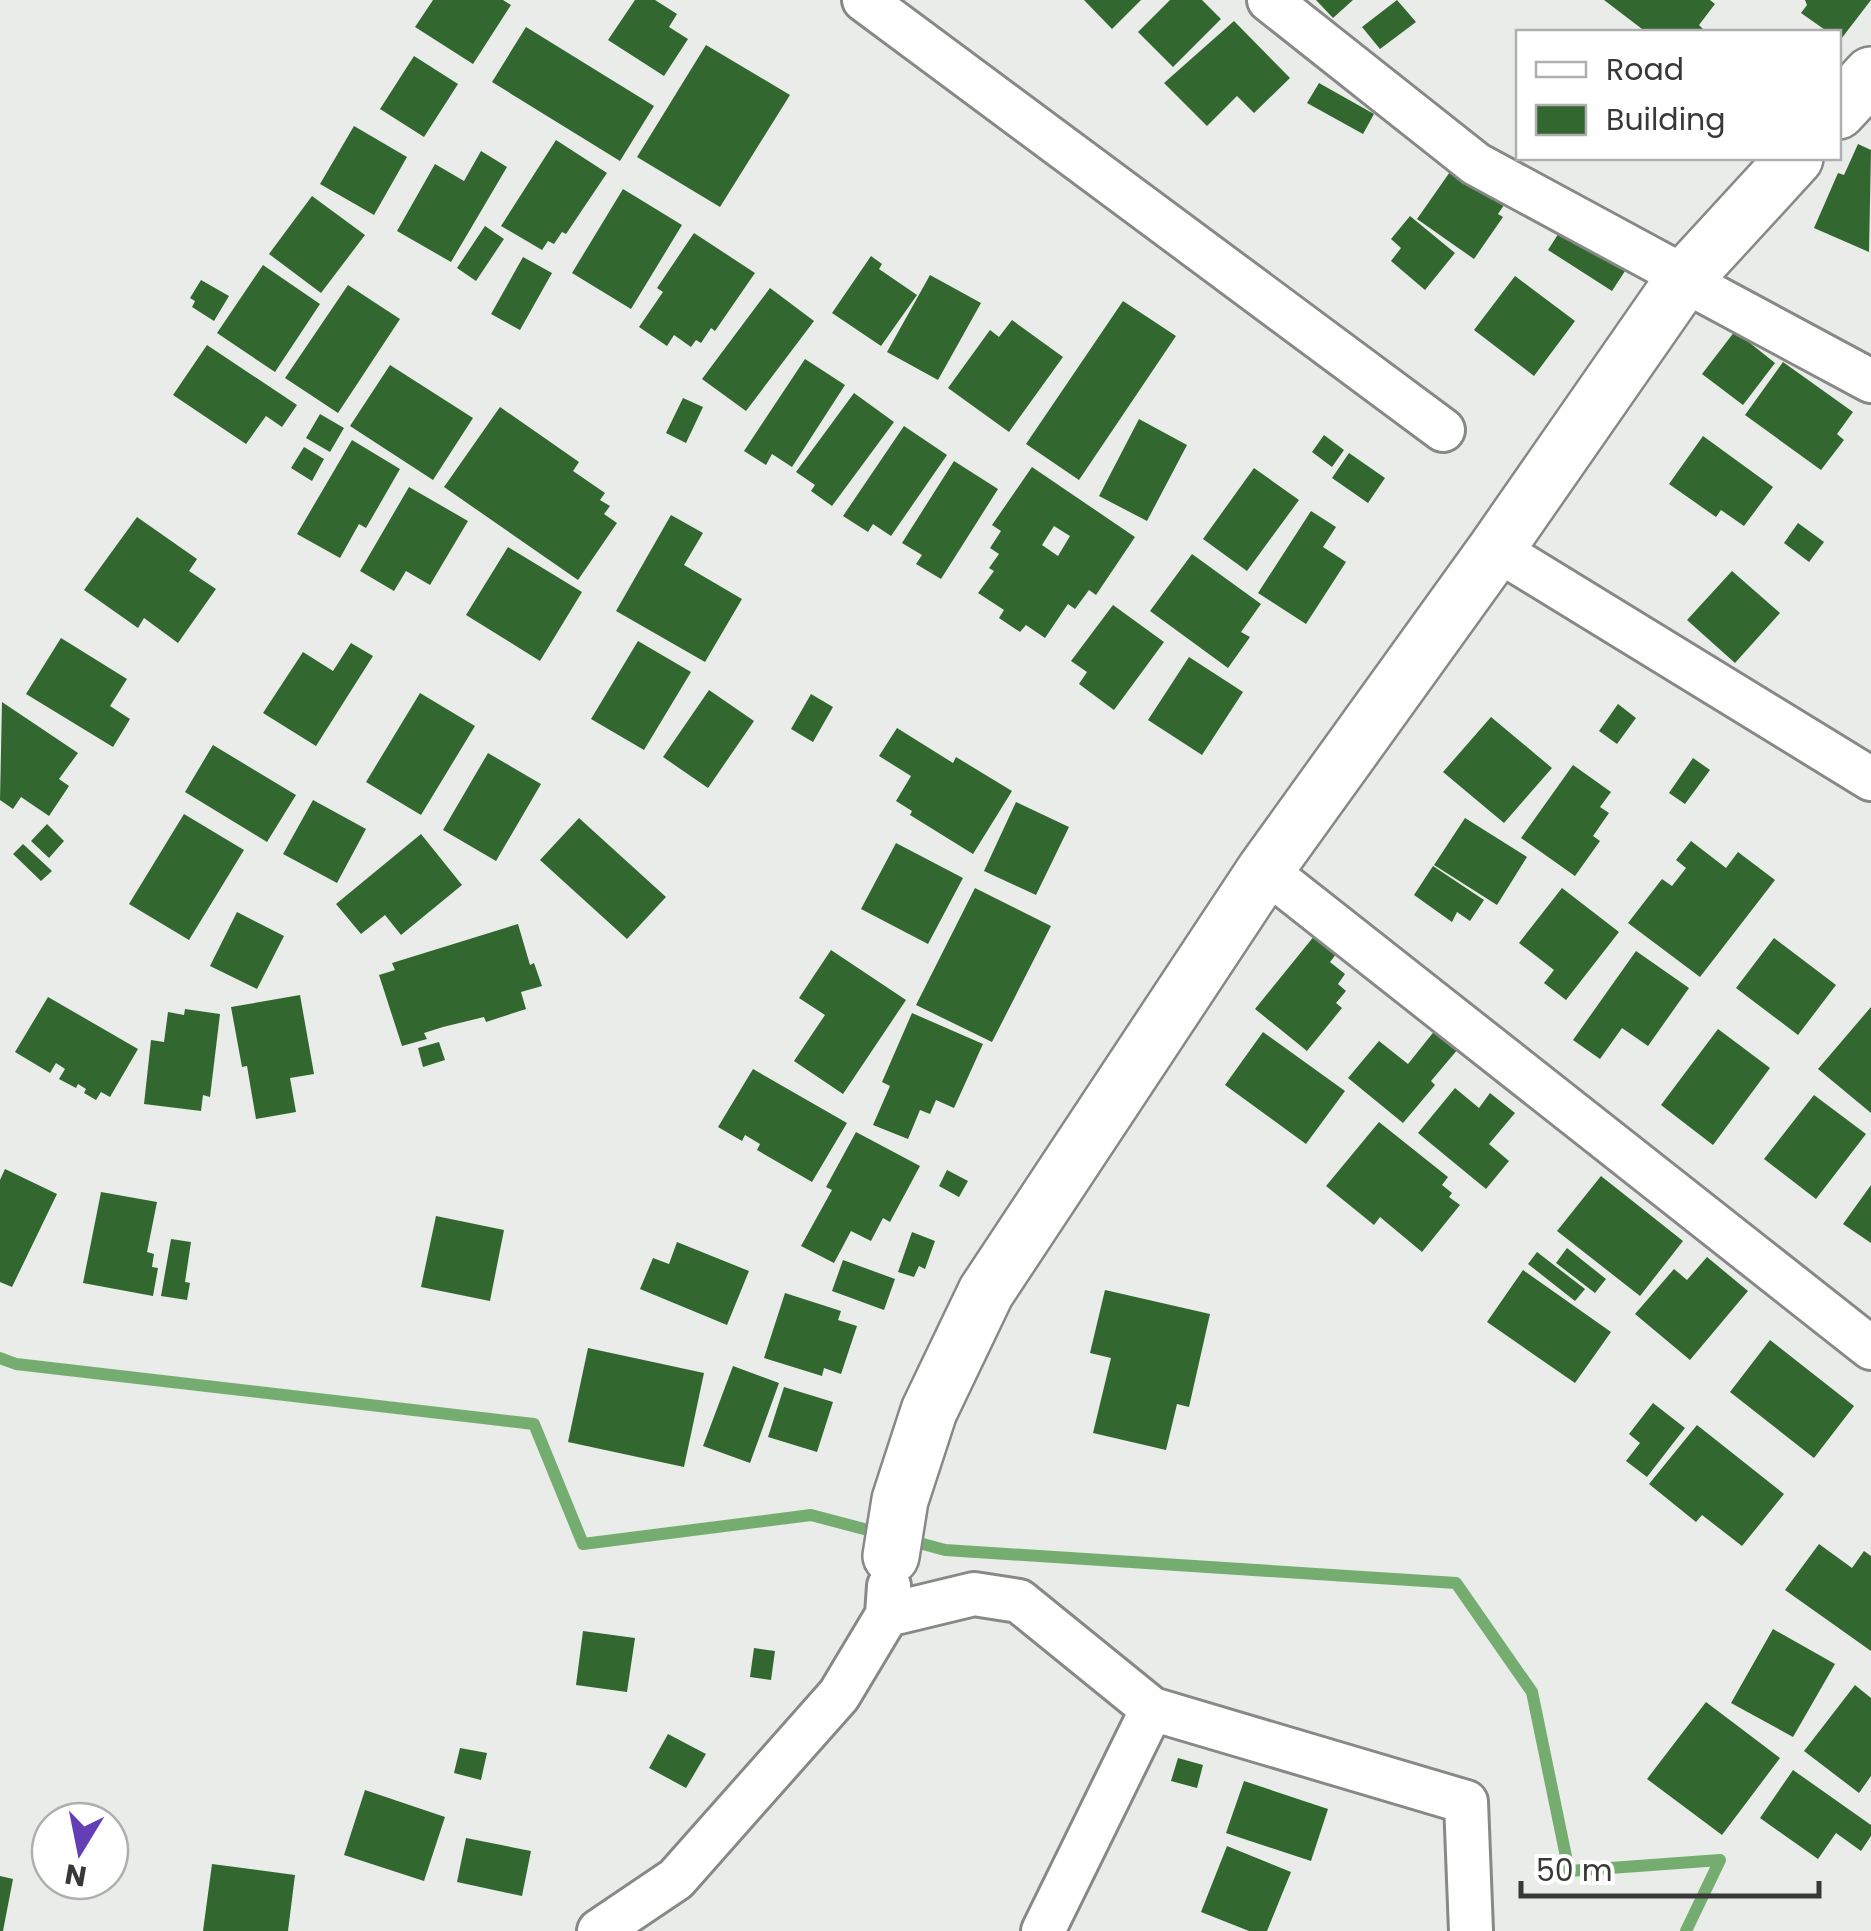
<svg xmlns="http://www.w3.org/2000/svg" width="1871" height="1931" viewBox="0 0 1871 1931" font-family="Poppins,sans-serif">
  <rect width="100%" height="100%" fill="#e9ece9"/>
  <g fill="none" stroke-linecap="round" stroke-linejoin="round">
    <path stroke="#75ad71" stroke-width="12" d="M0,1358L16,1364L534,1424L583,1544L811,1515L883,1534
      M908,1540L945,1550L1456,1583L1532,1692L1569,1871L1720,1860L1686,1931"/>
  </g>
  <path fill="#32682f" fill-rule="evenodd" d="M433,0H503L511,5L473,64L415,27Z
    M635,0H655L677,14L669,27L688,39L664,76L608,40Z
    M1084,0H1141L1112,29Z
    M1170,0H1202L1221,19L1173,67L1138,32Z
    M1316,0H1353L1333,18Z
    M1397,0L1416,22L1380,49L1362,27Z
    M1604,0H1710L1715,4L1699,25L1703,29L1700,32H1646Z
    M1805,0H1871L1838,43V32H1828L1801,13L1807,5Z
    M1234,21L1290,78L1254,113L1237,96L1207,126L1164,83Z
    M526,27L654,106L620,161L492,82Z
    M706,45L790,95L720,207L637,157Z
    M414,56L458,84L424,137L380,109Z
    M1319,83L1374,114L1363,134L1307,103Z
    M354,126L407,157L374,215L320,184Z
    M556,140L607,173L566,234L562,232L554,244L548,241L542,250L501,226Z
    M1858,144L1871,150L1869,252L1814,228L1838,173L1844,175Z
    M481,151L507,167L451,262L397,231L435,164L464,181Z
    M1452,169L1504,205L1498,214L1503,217L1474,259L1417,219Z
    M623,189L682,225L631,309L572,273Z
    M312,196L365,235L321,293L269,254Z
    M1410,216L1455,253L1425,290L1391,261L1401,248L1391,239Z
    M485,226L504,239L476,281L457,268Z
    M1562,228L1627,268L1612,291L1548,250Z
    M694,233L755,273L715,331L711,328L701,343L696,340L691,347L674,335L667,346L639,327L663,292L657,288Z
    M871,256L882,264L879,269L917,295L881,346L832,313Z
    M523,257L552,273L520,330L491,314Z
    M263,265L320,304L275,372L217,333Z
    M930,275L981,303L938,380L887,352Z
    M1515,276L1575,321L1534,376L1474,330Z
    M201,280L229,296L214,321L192,307L195,301L190,298Z
    M348,285L400,319L338,413L285,378Z
    M770,288L814,321L746,411L702,379Z
    M1123,301L1176,336L1079,480L1026,444Z
    M1012,320L1063,357L1009,432L948,388L990,330L999,337Z
    M1735,331L1775,363L1743,405L1702,374Z
    M207,345L297,405L282,427L266,416L246,444L173,395Z
    M805,359L845,385L792,467L772,454L766,465L744,451Z
    M1783,362L1853,412L1837,434L1844,440L1821,470L1745,415Z
    M390,365L473,418L433,480L350,426Z
    M854,393L894,422L832,506L811,491L815,485L796,472Z
    M683,398L703,407L686,443L666,433Z
    M500,407L579,462L573,471L605,493L600,500L610,506L604,514L617,523L578,580L444,487Z
    M320,414L344,428L330,452L306,438Z
    M1139,419L1187,445L1147,521L1099,496Z
    M904,426L947,455L891,536L873,524L868,532L843,516Z
    M1324,435L1344,450L1332,467L1312,452Z
    M1703,436L1773,487L1744,526L1721,510L1716,517L1669,484Z
    M352,440L400,469L366,528L359,524L340,558L297,534Z
    M304,447L324,459L312,481L291,468Z
    M1349,453L1385,478L1368,503L1332,478Z
    M954,461L998,489L941,579L916,564L922,555L902,543Z
    M1032,467L1135,537L1096,595L1089,590L1075,609L1068,604L1045,638L1026,625L1020,632L999,618L1004,610L978,593L994,571L989,568L999,554L990,548L1001,531L992,525ZM1054,526L1070,536L1058,556L1042,545Z
    M1254,468L1299,500L1247,571L1203,539Z
    M409,487L468,521L430,585L406,571L394,591L360,571Z
    M1311,511L1336,527L1323,547L1346,562L1306,624L1258,593Z
    M671,515L703,533L684,565L742,599L705,662L616,611Z
    M137,517L197,559L189,571L216,589L178,643L144,618L138,628L84,590Z
    M1798,523L1824,542L1809,562L1784,543Z
    M508,547L582,592L540,661L466,615Z
    M1192,554L1261,604L1241,632L1250,637L1228,668L1150,611Z
    M1732,571L1780,613L1735,663L1687,620Z
    M1113,605L1164,642L1114,710L1079,684L1087,672L1071,661Z
    M61,638L127,679L110,706L130,719L113,747L26,694Z
    M638,641L691,672L644,750L591,719Z
    M351,643L373,656L316,746L263,713L303,652L333,671Z
    M1189,657L1243,692L1202,755L1148,720Z
    M709,690L754,721L708,788L663,757Z
    M420,693L475,726L421,815L366,782Z
    M811,694L833,707L813,742L791,729Z
    M2,702L78,753L59,779L69,786L49,816L21,797L13,809L0,800Z
    M1618,704L1636,718L1617,744L1599,731Z
    M1491,717L1552,768L1504,823L1443,772Z
    M897,728L953,763L956,757L1012,791L973,854L910,815L912,811L896,801L911,776L879,756Z
    M213,745L296,795L267,842L185,792Z
    M488,753L541,784L496,861L443,830Z
    M1693,758L1710,770L1685,804L1669,793Z
    M1573,765L1611,792L1600,807L1609,813L1593,836L1600,841L1575,876L1521,838Z
    M313,800L366,829L337,883L283,854Z
    M1016,802L1069,827L1036,895L984,871Z
    M184,814L244,850L189,940L129,904Z
    M579,818L666,897L627,939L540,860Z
    M1465,818L1527,857L1497,905L1434,865Z
    M47,824L64,841L49,858L31,841Z
    M421,834L462,885L401,935L385,915L361,934L336,904Z
    M1691,841L1726,868L1738,852L1775,880L1700,977L1628,923L1662,879L1672,886L1686,868L1676,860Z
    M896,843L963,878L928,944L861,909Z
    M23,844L52,871L41,881L13,854Z
    M1433,866L1484,900L1470,921L1457,912L1452,922L1414,895Z
    M975,888L1051,926L992,1042L916,1005Z
    M1562,888L1619,932L1566,1000L1544,983L1554,970L1519,943Z
    M237,912L284,936L257,989L210,966Z
    M518,924L530,965L534,963L542,986L521,992L526,1009L486,1022L484,1017L443,1027L424,1033L427,1039L402,1046L379,975L395,970L392,963Z
    M1315,935L1337,953L1330,962L1345,974L1338,984L1346,991L1336,1003L1342,1008L1307,1051L1255,1009Z
    M1774,938L1836,985L1798,1035L1736,988Z
    M831,950L906,1000L843,1094L794,1061L825,1015L799,998Z
    M1636,951L1689,988L1648,1046L1622,1028L1600,1059L1573,1040Z
    M300,995L314,1074L290,1078L296,1112L256,1119L247,1066L242,1067L231,1007Z
    M48,997L138,1049L110,1097L101,1092L96,1100L84,1093L86,1089L78,1084L76,1088L59,1079L65,1069L56,1063L50,1073L15,1052Z
    M1871,1007V1113L1818,1069Z
    M185,1009L220,1014L210,1097L203,1095L201,1111L144,1104L151,1040L164,1042L168,1012L184,1015Z
    M912,1013L983,1044L954,1108L936,1100L930,1114L920,1110L908,1139L873,1125L890,1086L882,1082Z
    M1440,1024L1464,1042L1431,1081L1435,1085L1403,1123L1348,1078L1379,1041L1408,1064Z
    M1718,1029L1770,1068L1713,1145L1661,1105Z
    M1263,1032L1345,1091L1306,1144L1225,1085Z
    M439,1042L445,1060L423,1067L418,1048Z
    M753,1069L847,1123L812,1182L757,1150L760,1144L745,1135L742,1141L718,1127Z
    M1455,1088L1479,1108L1490,1093L1515,1113L1489,1144L1509,1161L1486,1189L1418,1133Z
    M1814,1095L1866,1134L1816,1199L1764,1159Z
    M1379,1122L1448,1177L1442,1185L1452,1193L1449,1197L1460,1205L1422,1252L1380,1217L1374,1225L1326,1186Z
    M856,1132L920,1166L890,1222L883,1218L871,1241L851,1231L834,1263L801,1246L832,1190L826,1187Z
    M5,1169L57,1194L12,1287L0,1282V1180Z
    M947,1170L968,1181L959,1197L939,1186Z
    M1601,1176L1683,1241L1640,1296L1557,1231Z
    M1871,1185V1243L1843,1224Z
    M101,1192L157,1202L147,1252L154,1254L152,1267L158,1268L153,1296L83,1283Z
    M436,1216L504,1230L490,1301L421,1287Z
    M912,1232L935,1241L925,1269L919,1266L914,1277L898,1272Z
    M171,1239L191,1242L185,1282L190,1283L187,1300L161,1296Z
    M677,1242L749,1271L727,1325L640,1289L653,1258L669,1264Z
    M1567,1248L1606,1279L1595,1293L1556,1263Z
    M1537,1252L1585,1289L1575,1301L1528,1264Z
    M1707,1257L1748,1291L1690,1360L1635,1314L1674,1269L1687,1280Z
    M843,1260L895,1279L884,1310L832,1291Z
    M1523,1270L1611,1332L1575,1383L1487,1322Z
    M1105,1290L1210,1314L1189,1407L1177,1404L1166,1450L1093,1433L1111,1358L1090,1353Z
    M785,1293L841,1311L838,1320L857,1326L841,1374L824,1368L822,1376L764,1358Z
    M1770,1340L1854,1406L1814,1458L1730,1392Z
    M588,1348L704,1373L684,1467L568,1442Z
    M733,1366L779,1383L750,1463L703,1446Z
    M784,1387L833,1402L817,1452L768,1437Z
    M1653,1403L1685,1428L1647,1477L1626,1461L1640,1443L1629,1434Z
    M1697,1425L1784,1494L1742,1546L1702,1515L1696,1522L1649,1484Z
    M1819,1544L1852,1568L1864,1551L1871,1556V1651L1785,1590Z
    M1773,1629L1835,1664L1793,1737L1731,1703Z
    M583,1631L635,1638L627,1692L576,1685Z
    M754,1648L775,1651L771,1680L750,1677Z
    M1855,1685L1871,1698V1776L1859,1793L1804,1751Z
    M1706,1702L1780,1758L1722,1835L1647,1779Z
    M668,1734L706,1754L686,1788L649,1768Z
    M460,1748L487,1753L481,1780L454,1773Z
    M1178,1758L1203,1765L1197,1788L1171,1781Z
    M1793,1770L1871,1825V1836L1861,1851L1836,1833L1818,1859L1760,1818Z
    M1244,1781L1328,1809L1311,1861L1226,1833Z
    M365,1790L445,1817L424,1881L344,1855Z
    M466,1838L531,1851L522,1896L457,1882Z
    M1227,1846L1291,1872L1267,1931H1249L1201,1912Z
    M212,1864L295,1875L288,1931H203Z
    M0,1876L13,1879L3,1931H0Z"/>
  <g fill="none" stroke-linecap="round" stroke-linejoin="round">
    <g stroke="#878986" stroke-width="48">
      <path id="street" d="M864,0L1443,430
        M1269,0L1476,164L1685,277
        M1683,280L1871,381
        M1496,549L1871,779
        M1265,870L1871,1348
        M887,1615L974,1594L1019,1601L1152,1709L1466,1802L1471,1931
        M599,1931L676,1879L839,1695L887,1615L889,1586
        M1043,1931L1152,1709"/>
    </g>
    <g stroke="#878986" stroke-width="60">
      <path id="secondary" d="M1838,111L1871,75
        M891,1556L900,1500L929,1411L986,1292L1265,870L1496,549L1683,280L1795,158"/>
    </g>
    <use href="#street" stroke="#fff" stroke-width="42"/>
    <use href="#secondary" stroke="#fff" stroke-width="55"/>
  </g>
  <rect x="1516" y="30" width="325" height="130" fill="#ffffff" stroke="#afafaf" stroke-width="2.5"/>
  <rect x="1536" y="62" width="50" height="15" fill="#ffffff" stroke="#afafaf" stroke-width="2.5"/>
  <text x="1606" y="80" font-size="30" fill="#373837">Road</text>
  <rect x="1536" y="105" width="50" height="30" fill="#32682f" stroke="#afafaf" stroke-width="2.5"/>
  <text x="1606" y="130" font-size="30" fill="#373837">Building</text>
  <g transform="translate(80 1851) rotate(190)"><circle r="48" fill="#ffffff" stroke="#afafaf" stroke-width="2.5"/>
  <path d="M0-8L18 38L0 25L-18 38Z" fill="#643eb6"/>
  <text y="-15" font-size="28" font-weight="bold" text-anchor="middle" fill="#373837">N</text>
  </g>
  <path d="M1521 1881v15h298v-15" fill="none" stroke="#373837" stroke-width="5"/>
  <text x="1536" y="1881" font-size="30" fill="#373837" stroke="#ffffff" stroke-width="8" paint-order="stroke">50 m</text>
</svg>
